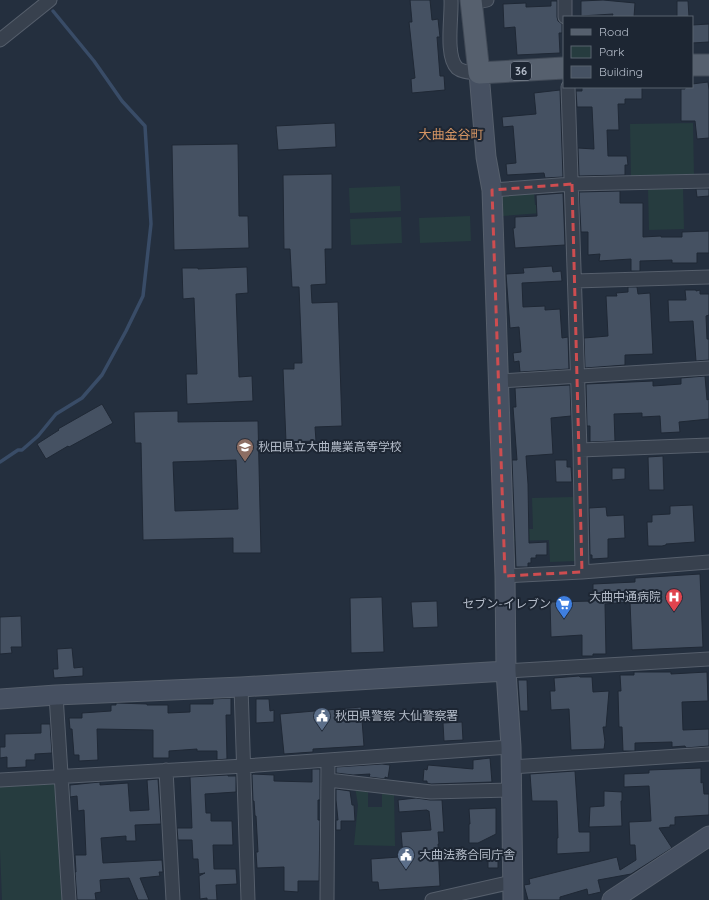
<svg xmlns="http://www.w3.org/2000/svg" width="709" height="900" viewBox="0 0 709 900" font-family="Quicksand,'Noto Sans JP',sans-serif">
  <rect width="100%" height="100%" fill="#242f3e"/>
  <path fill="#263c3f" d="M693,123L694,177L631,178L630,124Z
    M400,186L401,211L350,213L349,188Z
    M683,187L684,229L649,230L648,188Z
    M534,193L535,205L554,204L555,212L502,216L500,195Z
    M470,216L471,241L420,243L419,218Z
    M401,217L402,243L351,245L350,219Z
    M573,497L576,561L550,562L549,540L512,541L511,529H533L532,498Z
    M58,781L65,900H2L0,850V785Z
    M355,787L368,788V807H382V791H394L395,846L354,845L358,805Z"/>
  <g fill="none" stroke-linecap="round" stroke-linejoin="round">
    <path stroke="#394c67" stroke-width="3.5" d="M0,462L18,450H22L38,436L56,414L82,398L102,375L126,331L143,296L151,224L145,126L122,101L94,61L53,11"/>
  </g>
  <path fill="#455162" stroke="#1f2835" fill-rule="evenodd" d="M410,0H430L432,20L438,19L440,37H437L440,76H444L445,90L412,93L411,79L415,78L409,22H412Z
    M603,0L635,3L634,17H612L613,14L581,16V1Z
    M551,1H557V17L558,21L562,24V33H559L560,53L517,55L515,27L504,28L503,4L526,3V7L551,6Z
    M677,1H688L689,17H677Z
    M709,24V42L692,43V25Z
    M708,82L709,90V138L697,139L695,121H681V89H685V87H692V84Z
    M582,87H642V99H625V104H618L619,130H607L608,156H627L628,165H625V175L579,176L578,148L594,149L592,107H577L576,91H582Z
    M560,90L563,177L545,178L544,173L507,175L506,164L516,163L513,126L503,127L502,117L536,114L534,93Z
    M335,123L336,147L278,150L276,126Z
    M238,144L239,216H248L249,248L174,250L172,145Z
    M332,174V249H325L326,284L311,285L312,303L338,302L342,426L315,427L316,441L286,442L283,369H294V363H302L299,287H292L290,249H284L283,175Z
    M696,189H709V196L697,197Z
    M620,191V203H643V237L661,236V237H682V232L709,231V253H697V263H672V260L640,261V271H631V259L599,261L600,254L588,255V232H581L579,192Z
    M563,193L565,245L515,248L513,228H515V217L537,216L536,195Z
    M552,266L553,272L561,271L562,281L522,283L523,307L545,306V310L560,309L562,338L568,337L569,369L520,372L519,361L514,362L513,353L521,352L519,327L510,328L506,274L524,273L523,268Z
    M247,267L248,293L236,294L239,377L252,376L253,401L187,404L186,374H197L194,298L183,299L182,268H198V269Z
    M628,287H637L638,294L650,293L653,354L625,355V365L585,368L584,338L608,336L606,296H617L616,293L628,292Z
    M685,290H696V291L700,290V294H709V315L706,316L707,339H709V360L696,361L693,321L669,322L668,300H686Z
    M705,376L707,400L709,399V419L679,422L680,432L661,433L660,416L642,417V413L614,414L615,441L590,442V426H587L586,384L653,381V386L681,384V378Z
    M570,385L571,416L551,418L553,454L526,456L528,484L529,543L547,542V555H536V558H531V563H528V567H516L512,460H517L513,407H516L515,388Z
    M102,404L113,423L69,447L68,446L46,459L37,444L59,430L58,429Z
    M178,411V422L258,421L261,553H233V538L143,540L141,443H135L134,412ZM236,460L238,509L175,511L173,462Z
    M663,456L664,490H649L648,457Z
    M555,460H567V467H571L572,482H556Z
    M612,468H625V479L612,480Z
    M693,505L695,542L666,544V545L662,546H648L647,522H652V515L670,514V506Z
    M606,507L607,516L624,515L625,538L608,539V558L592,559V555H590L589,508Z
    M700,574L703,647L632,650L630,602L605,604L606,654H593V656H582V635L551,637L550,602L593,601V584L635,582V578Z
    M382,597L384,652L351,653L350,598Z
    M437,601L438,627L413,628L411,602Z
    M21,616L22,647H11L12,653L0,654V617Z
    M72,648L74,668L83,667V676L54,678L53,669H58L57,649Z
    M634,672H671V674L707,672L708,701L682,702L683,730L709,729V746L686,748L685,746L672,747V742L635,743V751H623L622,727H619L618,691H621L620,675H634Z
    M579,676L580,677H592L593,692L609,691L606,727H603L605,742L604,749L571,750L569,709L551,710L550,691H555L554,678Z
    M518,680H527L528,711H520Z
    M231,698V715H226L227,759L217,760V751H197V749L169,751V758H153V730L97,729L98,760L79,761V755H74L72,729H70L69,718H82V713L111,711V705H116V703L147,704V705H168V713L190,712V704H213V699Z
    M256,699H269L270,711L274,710V722L256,723Z
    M361,707L364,746L313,749V752L284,754L280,714Z
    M462,722L463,740L444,741L443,723Z
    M41,724H50L52,753L35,754V760H26V767L7,768V757L0,758V747H5V734L41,733Z
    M490,758L492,782L431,784L427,783V781H423L424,769L427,770L428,765L473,769V760Z
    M382,764L390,765L388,778L385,777V779L369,777L370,774L353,775L336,773V767Z
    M701,768V783L703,782L704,794H709V815L675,817V825H670V827L659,828L672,848L631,874L598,880L601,892L588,895L587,889L560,897V900H528L524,885L530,884L529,879L617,857L620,870L636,860L635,845H630L629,822L651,821L649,786L624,787V774L649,773V770Z
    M312,769H320V800H318V820H320L319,881H298V892L284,891V867L257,868L256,852H258L256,816H255L254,801H253L252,775L253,774L274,775V781L312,782Z
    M575,771L579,832H590V852L557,854V838H558L557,801H532L530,774Z
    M228,775V776H236V792L205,794L206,813H211V821H232L233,845H213L214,869H236L237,884L216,885L217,900H207V898L200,899L199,876L205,873L199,874L198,859H193L192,840H178L177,828H192L190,777Z
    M158,779L161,824L135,825L136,841H126V836L101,838L103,863L162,860L163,872H159L160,876L140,878L149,900H138L129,878L100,880L101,892L95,893L96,900H77L75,872H76L75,855H86L84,810L78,811L77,796L70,797V785L100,782V785L128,783L130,811L149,810L147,780Z
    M336,789L350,791L352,805H354L355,821H341V830H336V820H338L336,800Z
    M604,791L622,792V801H621L622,826L589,827L590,807L604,806Z
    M416,798L430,800H442L444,832H438L439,844H438L440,886L379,890L378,882H372L371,859L399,857V855H403L401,832L431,830L429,811H428L427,810L399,812L398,800Z
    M496,808V834L478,843H469V824H470L469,809Z
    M488,859H498V868H488Z"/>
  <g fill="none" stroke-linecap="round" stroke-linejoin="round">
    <g stroke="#565f6c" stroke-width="15">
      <path id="street" d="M451,0C452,17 445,56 457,68C463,73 472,72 479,73
        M565,0V17
        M471,3L487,0
        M0,40L50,0
        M568,87L580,450L582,572
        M492,190L572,184L709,181
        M575,281L709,277
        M499,381L709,368
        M580,450L709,445
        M505,576L582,572L709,562
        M506,671L709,659
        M241,687L248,900
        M56,695L69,900
        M511,767L709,754
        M166,770L173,900
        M0,780L244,766L511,747
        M328,780L431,792L511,790
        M327,900L328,760
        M432,900L512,882"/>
    </g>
    <g stroke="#565f6c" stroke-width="21">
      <path id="secondary" d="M479,73L486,157L492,190L505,576L506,671L511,747L513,900
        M0,699L56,695L241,687L506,671
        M612,900L709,836"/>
    </g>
    <g stroke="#414a57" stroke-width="23">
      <path id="primary" d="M471,0L479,73L564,68
        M692,65H709"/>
    </g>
    <use href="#street" stroke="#38414e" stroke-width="13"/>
    <use href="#secondary" stroke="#465061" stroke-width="19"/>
    <use href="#primary" stroke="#56606e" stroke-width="21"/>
  </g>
  <path fill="none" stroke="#ce4d50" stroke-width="3" stroke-dasharray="8 5" stroke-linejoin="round" d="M572,184L582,572L505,576L492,190Z"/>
  <defs>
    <g id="school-pin" transform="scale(0.9)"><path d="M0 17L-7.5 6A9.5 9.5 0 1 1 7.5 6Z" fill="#8d6e63" stroke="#1d2633"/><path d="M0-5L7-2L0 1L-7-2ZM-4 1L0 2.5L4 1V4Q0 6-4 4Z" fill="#fff"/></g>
    <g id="hospital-pin" transform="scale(0.9)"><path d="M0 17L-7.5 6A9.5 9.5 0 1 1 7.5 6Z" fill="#e0444e" stroke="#1d2633"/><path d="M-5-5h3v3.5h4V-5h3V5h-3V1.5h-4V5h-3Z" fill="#fff"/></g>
    <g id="supermarket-pin" transform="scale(0.9)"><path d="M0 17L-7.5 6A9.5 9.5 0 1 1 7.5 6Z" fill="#3f7fe0" stroke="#1d2633"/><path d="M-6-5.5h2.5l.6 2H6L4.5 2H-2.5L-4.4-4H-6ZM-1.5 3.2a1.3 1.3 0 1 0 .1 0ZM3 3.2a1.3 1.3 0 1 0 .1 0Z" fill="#fff"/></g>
    <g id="civic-pin" transform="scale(0.9)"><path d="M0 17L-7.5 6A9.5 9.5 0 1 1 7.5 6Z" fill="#5c6f8a" stroke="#1d2633"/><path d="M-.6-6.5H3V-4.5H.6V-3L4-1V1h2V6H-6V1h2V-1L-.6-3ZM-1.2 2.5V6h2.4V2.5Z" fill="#fff"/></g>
  </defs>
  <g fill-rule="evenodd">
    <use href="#school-pin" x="245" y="447"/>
    <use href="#hospital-pin" x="674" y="597"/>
    <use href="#supermarket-pin" x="564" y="604"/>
    <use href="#civic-pin" x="322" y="716"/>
    <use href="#civic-pin" x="406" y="855"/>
  </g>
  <g text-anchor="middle" stroke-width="4" stroke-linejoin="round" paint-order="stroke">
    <rect fill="#1d2633" stroke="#878f9c" stroke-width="1" x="511" y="62" width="20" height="18" rx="3"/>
    <g font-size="11" font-weight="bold" fill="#b4bcc9">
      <text x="521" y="75">36</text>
    </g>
    <g font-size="12" fill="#b4bcc9" stroke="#1d2633" text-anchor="start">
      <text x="258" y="451">秋田県立大曲農業高等学校</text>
      <text x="661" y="601" text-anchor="end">大曲中通病院</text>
      <text x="551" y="608" text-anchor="end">セブン-イレブン</text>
      <text x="335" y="720">秋田県警察 大仙警察署</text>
      <text x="419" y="859">大曲法務合同庁舎</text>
    </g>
    <g font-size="13" fill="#d59563" stroke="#1d2633">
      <text x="451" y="139">大曲金谷町</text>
    </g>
  </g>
  <rect x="563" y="16" width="130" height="72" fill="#1d2633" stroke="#59626f"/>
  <rect x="571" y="29" width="20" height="6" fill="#56606e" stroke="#59626f"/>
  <text x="599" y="36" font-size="12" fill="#b4bcc9">Road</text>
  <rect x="571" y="46" width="20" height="12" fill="#263c3f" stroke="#59626f"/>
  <text x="599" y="56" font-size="12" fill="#b4bcc9">Park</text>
  <rect x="571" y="66" width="20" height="12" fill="#455162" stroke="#59626f"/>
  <text x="599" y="76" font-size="12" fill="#b4bcc9">Building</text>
</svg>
